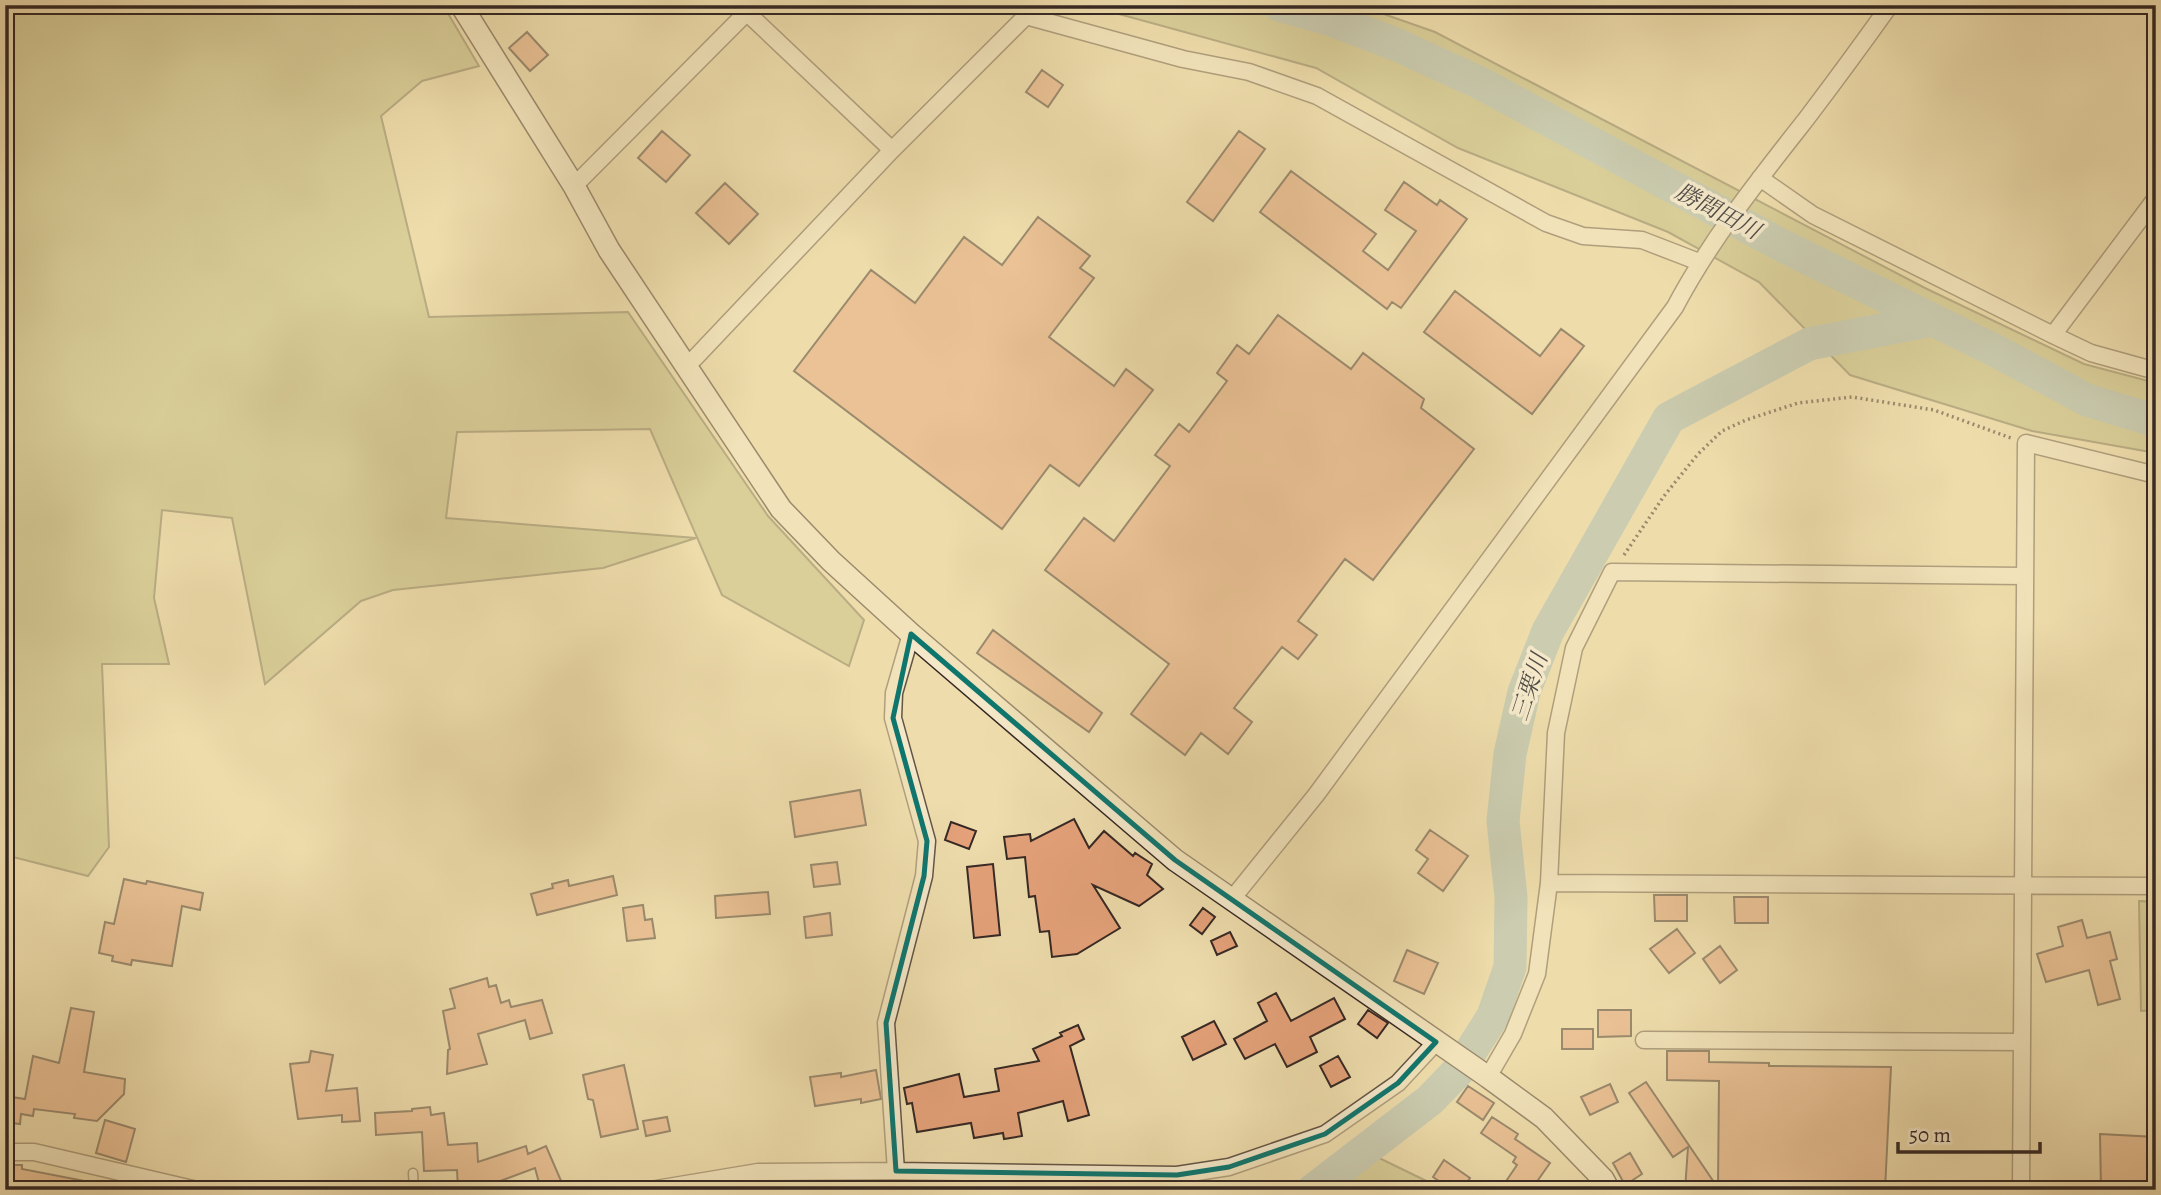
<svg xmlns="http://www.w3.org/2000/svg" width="2161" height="1195" viewBox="0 0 2161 1195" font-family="Alegreya,'Noto Serif JP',serif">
  <rect width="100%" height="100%" fill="#eedcac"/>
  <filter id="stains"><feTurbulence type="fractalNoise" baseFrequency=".00286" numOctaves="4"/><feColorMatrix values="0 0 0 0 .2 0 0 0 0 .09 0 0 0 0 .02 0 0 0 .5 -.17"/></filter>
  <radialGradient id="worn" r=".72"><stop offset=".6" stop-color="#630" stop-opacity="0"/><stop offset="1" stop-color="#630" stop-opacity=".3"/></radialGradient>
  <path fill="#c0be84" stroke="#7a7354" stroke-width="2" d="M5,5H443L479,66L422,81L381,116L429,317L628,312L768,516L864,620L849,666L722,595L650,429L457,432L446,518L696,538L603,568L393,590L361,601L265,684L232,518L162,510L154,598L169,664H102L109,847L88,876L5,855V796L10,772L5,757Z
    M1086,5H1358L1435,32L1925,288L2084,364L2156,383V453L2032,431L1850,375L1759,282L1668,232L1458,148L1316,68Z
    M2139,901L2156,902V1010L2141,1011Z
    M1375,1156L1445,1190H1335Z"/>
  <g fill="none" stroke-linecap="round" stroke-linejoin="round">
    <path stroke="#757e7c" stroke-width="5" d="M2142,5L2156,15"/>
    <path stroke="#a0b8b6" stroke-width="33" d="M1279,5L1329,19L1395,44L1478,82L1781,245L1998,352L2087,400L2156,421
      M1313,1190L1430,1100L1459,1070L1493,1016L1510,967L1511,897L1503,821L1510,754L1524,692L1548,631L1669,418L1809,344L1932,320"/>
  </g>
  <path fill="#e5a27a" stroke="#352824" stroke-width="2" d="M527,32L548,55L530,71L509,48Z
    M1042,70L1063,85L1048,107L1026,92Z
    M662,131L690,155L666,182L638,158Z
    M1239,131L1265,149L1213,221L1187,202Z
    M1291,171L1376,234L1363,251L1388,270L1416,231L1385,210L1404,182L1437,205L1440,200L1467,219L1401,308L1392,302L1387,309L1260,212Z
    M725,183L758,214L729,244L696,213Z
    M1038,217L1090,256L1080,268L1094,278L1049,337L1114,386L1126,369L1153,390L1079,486L1050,465L1002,529L794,371L871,270L915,303L964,237L1002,265Z
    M1455,291L1540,356L1561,329L1584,346L1532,414L1424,332Z
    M1278,315L1351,369L1363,353L1424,399L1421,408L1474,449L1373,580L1345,559L1298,621L1317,635L1298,659L1282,647L1234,708L1252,722L1228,754L1201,733L1185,755L1131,714L1169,664L1045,570L1084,518L1114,541L1170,466L1155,455L1179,424L1189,432L1227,381L1217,373L1237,345L1249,354Z
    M993,630L1102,713L1089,732L977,653Z
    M860,790L866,825L795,837L790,802Z
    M1074,819L1089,848L1104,831L1133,856L1135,853L1152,864L1147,875L1163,889L1139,906L1093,885L1120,928L1077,954L1052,957L1049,931L1040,932L1035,896L1029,897L1025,857L1007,859L1004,837L1030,834L1031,841Z
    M951,822L976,831L969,849L945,840Z
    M1430,830L1468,856L1443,891L1418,873L1428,859L1416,850Z
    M837,862L840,884L814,887L811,865Z
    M993,864L1000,935L974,938L967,867Z
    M613,876L617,895L537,915L531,894L553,888L552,884L568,880L569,886Z
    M124,879L146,884L147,881L203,893L200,910L182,906L172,966L132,960L131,965L112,961L113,956L99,953L105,922L114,924Z
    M768,892L770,914L716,918L715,896Z
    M1654,895H1687V921H1655Z
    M1734,897H1768V923H1735Z
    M643,905L645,920L652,919L655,938L627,941L623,908Z
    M1203,908L1215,917L1202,934L1190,925Z
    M830,913L832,935L806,938L804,917Z
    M2082,920L2087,938L2110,932L2117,959L2110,961L2120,999L2098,1005L2089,970L2046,982L2037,954L2063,946L2058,927Z
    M1677,929L1695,953L1669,973L1650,949Z
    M1230,932L1237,946L1217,955L1211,941Z
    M1720,946L1737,970L1720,983L1703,959Z
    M1407,950L1438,963L1424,994L1394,981Z
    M487,978L489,987L496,985L501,1003L509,1000L511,1007L542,1000L552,1033L530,1039L525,1020L478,1034L487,1064L447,1074L448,1050L450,1049L443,1011L455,1008L450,989Z
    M1276,993L1291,1021L1334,998L1345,1019L1310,1037L1317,1052L1287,1067L1275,1044L1245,1059L1234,1039L1267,1021L1258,1003Z
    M71,1008L94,1012L84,1072L125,1079L124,1094L97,1121L74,1118L75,1114L34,1109L33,1116L21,1114L20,1124L5,1122V1096L25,1099L33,1056L59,1063Z
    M1368,1010L1388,1023L1377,1038L1358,1024Z
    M1598,1010H1631V1036L1598,1037Z
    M1214,1021L1226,1044L1193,1060L1182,1037Z
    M1078,1025L1084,1039L1070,1046L1089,1115L1068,1121L1063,1101L1018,1113L1022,1136L1004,1139L1003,1133L974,1138L971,1123L917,1132L912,1103L907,1104L904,1088L959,1074L964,1097L999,1091L995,1069L1039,1061L1033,1049L1062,1036L1060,1033Z
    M1562,1029H1593V1049H1562Z
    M311,1051L333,1055L326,1091L357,1088L360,1121L342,1122V1115L298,1119L290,1064L309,1062Z
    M1667,1051H1709V1062L1769,1063V1066L1891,1067L1885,1190H1685L1688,1147L1673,1157L1629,1093L1646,1082L1718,1188L1719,1081L1667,1080Z
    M1338,1056L1350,1077L1331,1087L1320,1066Z
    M624,1065L638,1129L601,1137L593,1100L588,1099L583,1075Z
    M876,1070L881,1099L861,1103V1099L815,1106L810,1077L841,1073V1077Z
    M1610,1084L1618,1102L1590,1115L1581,1097Z
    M1468,1086L1494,1103L1483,1120L1457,1102Z
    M430,1107L431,1115L444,1113L448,1145L477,1143L478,1162L526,1146L528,1154L546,1146L565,1190H541L535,1168L476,1190H458L457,1170L424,1171L422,1132L376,1135L375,1113L412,1111V1109Z
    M667,1117L670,1131L646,1136L643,1121Z
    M1492,1117L1518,1134L1515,1139L1550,1163L1531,1190H1500L1517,1165L1513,1162L1516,1157L1481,1133Z
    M105,1120L135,1129L126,1162L96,1153Z
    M2100,1134L2156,1137V1190H2101Z
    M1630,1153L1642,1174L1625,1185L1613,1163Z
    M1444,1160L1470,1178L1462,1190H1452L1433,1177Z
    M5,1165H22V1169L90,1182V1190H30L31,1188L5,1187Z"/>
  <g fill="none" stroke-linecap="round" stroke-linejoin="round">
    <g stroke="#635546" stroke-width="11">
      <path id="lane" d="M413,1173L414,1190"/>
    </g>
    <g stroke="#635546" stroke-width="19">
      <path id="street" d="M741,7L892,150
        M1760,178L1813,215L2053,335L2091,353L2156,371
        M574,186L754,5
        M2053,335L2156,198
        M684,366L694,359L892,150L1026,16L1183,59L1249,72L1317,96L1546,223L1583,236L1642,240L1699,262
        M1549,883L2156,886
        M1232,899L1316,795L1675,307C1711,239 1759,179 1807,118C1835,81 1863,43 1890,5
        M1644,1040L2021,1042
        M1488,1077L1513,1034L1537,974L1549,883L1556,733L1574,648L1612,572L2024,576
        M5,1152H34L197,1190
        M896,1171L886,1023L924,876L927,841L893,718L894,693L911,634
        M650,1190L758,1172L896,1171L1177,1175L1229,1167L1325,1134L1398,1083L1436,1042
        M2021,1190L2026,443L2156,475"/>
    </g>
    <g stroke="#352824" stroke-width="24">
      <path id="secondary" d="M461,5L574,186L609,250L781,509L831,561L911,634L1175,860L1488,1077L1544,1118L1603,1179L1609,1190"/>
    </g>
    <path stroke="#352824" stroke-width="3.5" stroke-dasharray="2 3.5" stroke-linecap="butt" d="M1624,555L1664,496L1698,454L1722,431L1746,420L1798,403L1852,397L1934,410L2011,438"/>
    <use href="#lane" stroke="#f4e8c9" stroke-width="8"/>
    <use href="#street" stroke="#f4e8c9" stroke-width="16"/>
    <use href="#secondary" stroke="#f4e8c9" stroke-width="21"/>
  </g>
  <path d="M0 0H2161V1195H0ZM911,634L1175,860L1436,1042L1398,1083L1325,1134L1229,1167L1177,1175L896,1171L886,1023L924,876L927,841L893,718Z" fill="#eedcac" fill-opacity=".55" fill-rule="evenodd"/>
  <path fill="none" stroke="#0f766e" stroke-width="5" stroke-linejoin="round" d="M911,634L1175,860L1436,1042L1398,1083L1325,1134L1229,1167L1177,1175L896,1171L886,1023L924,876L927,841L893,718Z"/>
  <g text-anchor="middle" stroke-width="7" stroke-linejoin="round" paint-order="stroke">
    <g font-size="23" font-style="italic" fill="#504c48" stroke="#f4e8c9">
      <text transform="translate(1718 211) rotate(28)" y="8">勝間田川</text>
      <text transform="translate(1529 687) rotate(-72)" y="8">三栗川</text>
    </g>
  </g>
  <rect width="2161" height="1195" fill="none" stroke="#eedcac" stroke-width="28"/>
  <rect x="7" y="7" width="2147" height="1181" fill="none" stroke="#352824" stroke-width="3.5"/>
  <rect x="14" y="14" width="2133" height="1167" fill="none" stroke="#352824" stroke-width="2"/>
  <path d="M1898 1142v10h142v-10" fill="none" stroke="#352824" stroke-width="3.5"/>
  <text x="1909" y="1142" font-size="21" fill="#352824" stroke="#f4e8c9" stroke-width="5" paint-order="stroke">50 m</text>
  <rect width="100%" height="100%" filter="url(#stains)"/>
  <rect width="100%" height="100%" fill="url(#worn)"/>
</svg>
